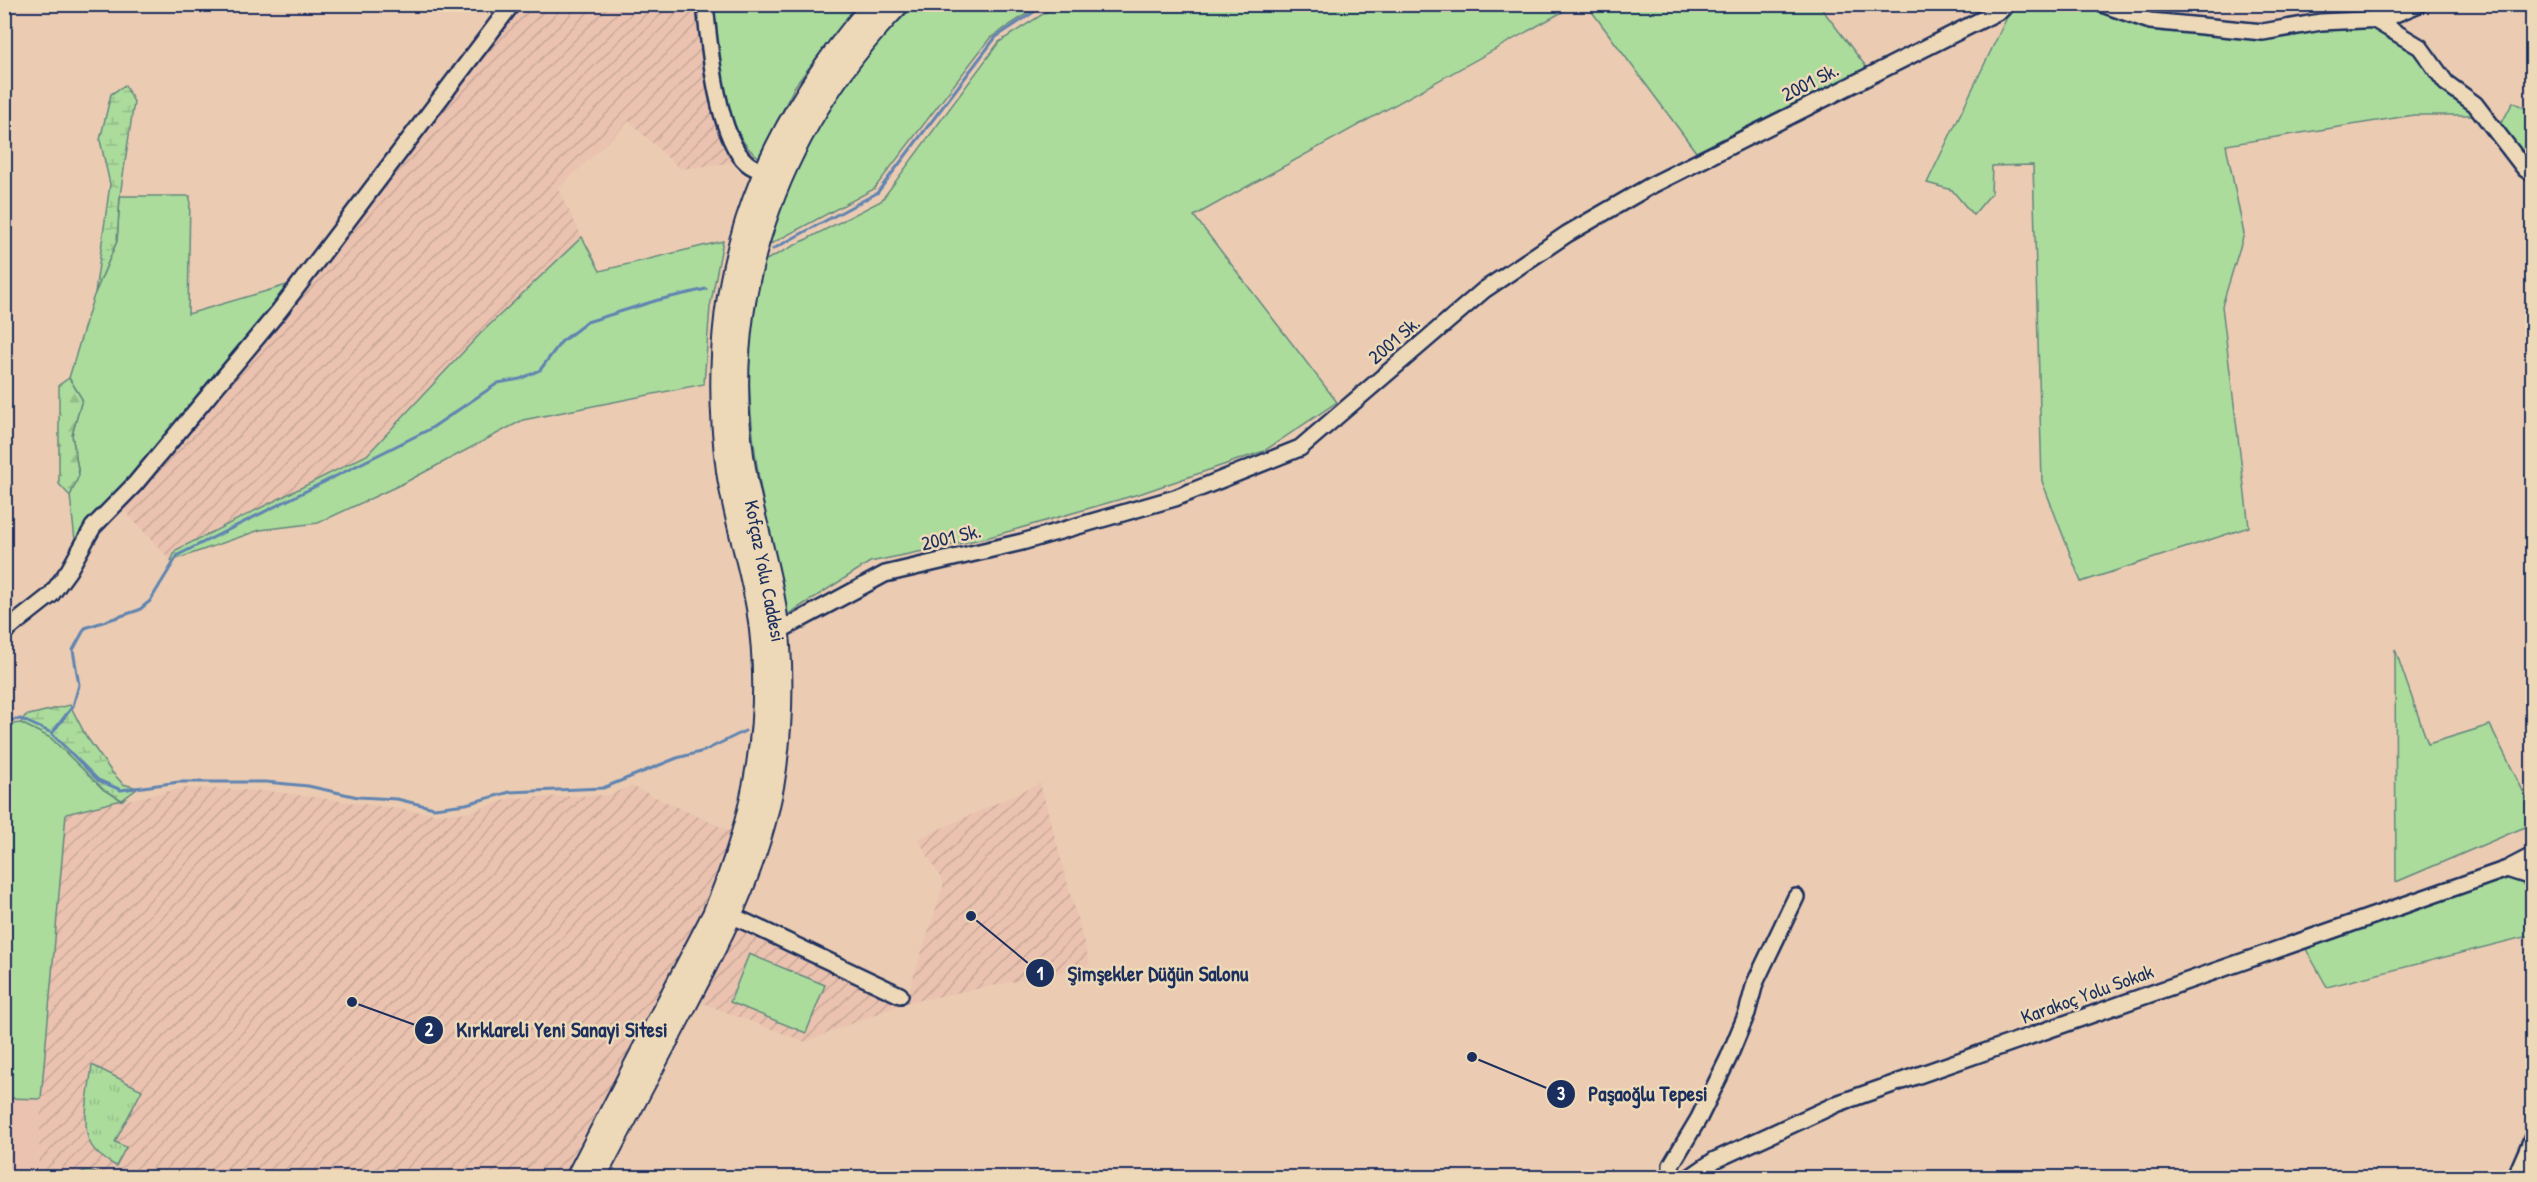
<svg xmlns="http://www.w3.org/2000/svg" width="2537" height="1182" viewBox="0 0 2537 1182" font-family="'Patrick Hand',sans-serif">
  <defs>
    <pattern id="industrial-furrows" width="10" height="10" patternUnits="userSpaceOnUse" patternTransform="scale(1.5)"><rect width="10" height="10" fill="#eac2af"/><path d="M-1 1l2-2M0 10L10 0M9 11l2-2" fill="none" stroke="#c8a799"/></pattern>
    <pattern id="forest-firs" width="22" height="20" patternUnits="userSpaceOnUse" patternTransform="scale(1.5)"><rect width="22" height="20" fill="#abdc9c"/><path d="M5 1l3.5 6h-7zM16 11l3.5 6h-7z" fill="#93bd89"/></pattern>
    <pattern id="wetland-marsh" width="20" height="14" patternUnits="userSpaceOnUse" patternTransform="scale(1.5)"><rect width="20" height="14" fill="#abdc9c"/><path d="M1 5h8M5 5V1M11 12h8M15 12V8" fill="none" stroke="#93bd89"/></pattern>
    <pattern id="park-tufts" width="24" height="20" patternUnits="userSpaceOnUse" patternTransform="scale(1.5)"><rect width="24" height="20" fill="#abdc9c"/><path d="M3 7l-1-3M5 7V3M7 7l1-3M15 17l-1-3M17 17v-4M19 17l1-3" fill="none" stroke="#93bd89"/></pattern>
  </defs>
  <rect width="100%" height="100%" fill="#ebccb2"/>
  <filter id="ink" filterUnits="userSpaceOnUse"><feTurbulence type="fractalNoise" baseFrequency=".0167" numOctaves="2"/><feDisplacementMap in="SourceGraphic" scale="12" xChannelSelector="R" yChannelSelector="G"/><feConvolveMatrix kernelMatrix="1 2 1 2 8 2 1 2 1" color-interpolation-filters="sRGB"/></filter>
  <g filter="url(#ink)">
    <path fill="#eac2af" d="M4,1098L41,1099L38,1177H5Z"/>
    <path fill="url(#industrial-furrows)" d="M518,5H698L707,87L719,135L737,162L680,169L629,121L558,189L582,237L481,333L367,455L176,550L171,561L119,505Z
      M1040,783L1090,964L1083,968L905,1003L805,1042L700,1002L738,925L905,1003L944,884L918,839Z
      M631,786L732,832L706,905L562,1177L38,1178L41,1099L66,813L184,788L269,791L436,814L469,812L512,798L609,795Z"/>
    <path fill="#abdc9c" stroke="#63867d" stroke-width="1.5" d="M711,5H857L795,86L759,157C724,138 715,42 711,5Z
      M915,5H1040L990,38L874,189L767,246C776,221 783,196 794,172C823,109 866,52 915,5Z
      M1057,5H1575L1194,216L1337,402L1264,451L1142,493L986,538L870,562L787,615C767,523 744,432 750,337C751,312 759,286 764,261L881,201L999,42Z
      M1587,5H1819L1867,68L1696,152Z
      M2013,5H2086L2149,27L2372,24L2417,50L2479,115H2414L2226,145L2244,234L2222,306L2249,527L2081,582L2042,481L2033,165L1992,166L1991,194L1973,215L1952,190L1927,183Z
      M2513,102L2532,112V166L2498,130Z
      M120,196H190L188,314L294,283L76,549L70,496L79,475L72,435L82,399L69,378L93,298L117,241Z
      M582,237L600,271L723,241L710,307L704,384L523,420L404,483L318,523L260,530L171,561L176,550L367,455L481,333Z
      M2395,649L2428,744L2490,725L2532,809V824L2396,882Z
      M21,723L51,738L104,790L122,800L66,814L41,1099L5,1098L4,725Z
      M2507,875L2532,883V935L2327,987L2306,949Z
      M749,954L825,985L806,1033L730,1002Z
      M85,1171L93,1172L102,1177H70Z"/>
    <path fill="url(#forest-firs)" stroke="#63867d" stroke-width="1.5" d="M69,378L82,399L72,435L79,475L70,496L59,484V385Z"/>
    <path fill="url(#wetland-marsh)" stroke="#63867d" stroke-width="1.5" d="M125,85L134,102L120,196L117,241L95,293L110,184L100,140L111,94Z
      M70,705L86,736L111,771L123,784L138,788L122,800L104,790L51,738L21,723L25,716Z"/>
    <path fill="url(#park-tufts)" stroke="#63867d" stroke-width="1.5" d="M92,1065L142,1090L115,1142L126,1147L116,1166C107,1161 96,1154 91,1145C80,1126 90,1086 92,1065Z"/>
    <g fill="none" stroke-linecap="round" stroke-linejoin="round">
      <path stroke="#6084b1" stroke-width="3" d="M773,249L877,193L996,37L1046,4
        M4,721L21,719L52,733L73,706L79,685L73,650L85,628L139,610L150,601L178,555L430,429L498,383L520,379L540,370L561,342L587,322L658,300L706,289
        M52,734L98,780L121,790L179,782H266L308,786L358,797L397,799L434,808L466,804L510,792L603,788L677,758L704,751L745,731"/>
      <g stroke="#1b2f5e" stroke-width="20">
        <path id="minor" d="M705,4C709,43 717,138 747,163C754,169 765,172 773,175
          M2102,4L2150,21L2263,32L2321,22L2383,19L2419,4
          M2373,19L2420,47L2446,83L2475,104L2525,169L2532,172
          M779,631L885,574L1022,542L1175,498L1300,448L1484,290L1567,234L1652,185L2001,10L2007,4
          M4,632L51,595L69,570L93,527L135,484L279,311L512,4
          M2507,869L2532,877
          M733,916L900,995
          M1671,1178V1165L1699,1118L1728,1059L1747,1013L1755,983L1796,897
          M1689,1178L1715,1160L1839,1103L2507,869L2532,856
          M2515,1178L2532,1139"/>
      </g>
      <g stroke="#1b2f5e" stroke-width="24">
        <path id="major" d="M576,1178L713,914C755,818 774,712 757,608C749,562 734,518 727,471C703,287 753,143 873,4
          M595,1178C624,1123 653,1069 681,1015C723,936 764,857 776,768C783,713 784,658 775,604C768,562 755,522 747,480C714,303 776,132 899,4"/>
      </g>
      <use href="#minor" stroke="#edd9b7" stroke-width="15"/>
      <use href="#major" stroke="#edd9b7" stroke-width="20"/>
    </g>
  </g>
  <g text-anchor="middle" stroke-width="5" stroke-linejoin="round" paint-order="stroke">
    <g font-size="20" fill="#1b2f5e" stroke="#edd9b7">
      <text transform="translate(1810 82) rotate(-27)" y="7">2001 Sk.</text>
      <text transform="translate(1394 340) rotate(-41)" y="7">2001 Sk.</text>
      <text transform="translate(951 537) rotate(-13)" y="7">2001 Sk.</text>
      <text transform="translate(765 571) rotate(79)" y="7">Kofçaz Yolu Caddesi</text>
      <text transform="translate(2087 994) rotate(-20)" y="7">Karakoç Yolu Sokak</text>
    </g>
  </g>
  <path fill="none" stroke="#1b2f5e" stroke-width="2" d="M971 916L1040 973M352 1002L429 1030M1472 1057L1561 1094"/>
  <g fill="#1b2f5e" stroke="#edd9b7" stroke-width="2">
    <circle cx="971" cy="916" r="6"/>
    <circle cx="352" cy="1002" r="6"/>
    <circle cx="1472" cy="1057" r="6"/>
    <circle cx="1040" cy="973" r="15"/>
    <circle cx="429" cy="1030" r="15"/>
    <circle cx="1561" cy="1094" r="15"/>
  </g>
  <g font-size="18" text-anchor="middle" font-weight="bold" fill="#fff">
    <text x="1040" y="980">1</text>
    <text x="429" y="1036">2</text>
    <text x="1561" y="1100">3</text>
  </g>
  <g font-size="21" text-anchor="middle" font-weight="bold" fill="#1b2f5e" stroke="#edd9b7" stroke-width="5" stroke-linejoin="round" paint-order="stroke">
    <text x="1158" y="981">Şimşekler Düğün Salonu</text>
    <text x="562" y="1037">Kırklareli Yeni Sanayi Sitesi</text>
    <text x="1648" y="1101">Paşaoğlu Tepesi</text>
  </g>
  <rect width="2537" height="1182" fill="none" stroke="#edd9b7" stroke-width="24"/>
  <rect x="12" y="12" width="2513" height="1158" fill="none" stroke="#1b2f5e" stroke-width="2" filter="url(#ink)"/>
</svg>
